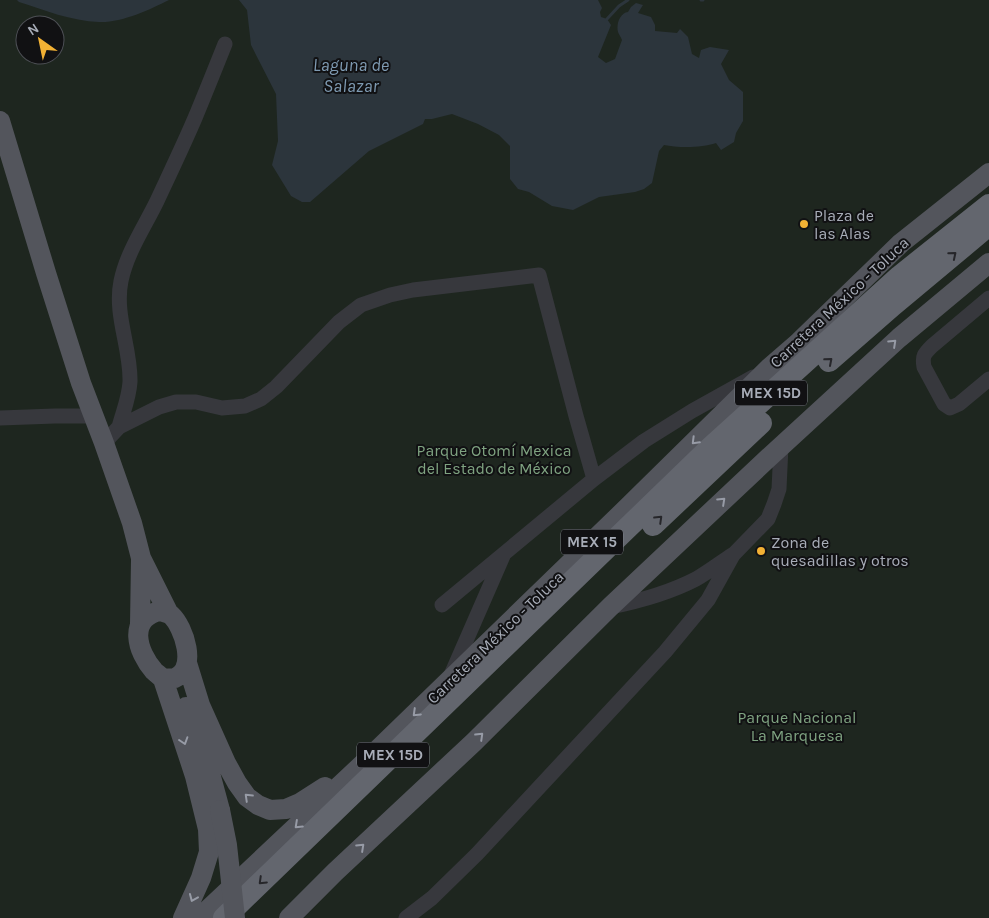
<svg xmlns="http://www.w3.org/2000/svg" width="989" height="918" viewBox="0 0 989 918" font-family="Karla,sans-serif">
  <rect width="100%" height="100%" fill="#161618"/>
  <path fill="#1e261f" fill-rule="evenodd" d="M0,0H989V918H0ZM25,25H55V55H25Z"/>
  <path fill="#2c353c" d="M17,0H169C149,10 121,23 99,22C71,21 44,10 19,2Z
    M239,0H598L602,8L600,12L601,17L607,19L611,25L598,57L606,63L615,59L622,40C621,37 619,35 618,32C616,24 620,13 628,12L631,7L636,3L643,5L638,13L651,17L655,25V31L677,33L680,29L688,37L692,54L699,58L701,50L710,47L729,50L721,64L729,80L743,92V121L736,133L734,142L721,150L716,143C702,148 678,148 664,145L659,151L652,183L644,189L635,192L599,197L573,210L552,206L529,192L518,189L510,179V146L499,135L478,124L452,114L432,119H425L423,124L369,151L310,202H302L291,196L272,165L278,141L276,94L251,45L247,10Z"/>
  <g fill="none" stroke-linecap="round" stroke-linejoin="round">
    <path stroke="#2c353c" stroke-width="3" d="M701,0H703
      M607,19L619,6L628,0"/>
    <path stroke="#37383d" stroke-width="15" d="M989,298L932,346C924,354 922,356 924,367L944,404L950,408L959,404L989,379
      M0,418L55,416H94
      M119,427C123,412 129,398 130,382C131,348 114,315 121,281C127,252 145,226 157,201C170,173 183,146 195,118C205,94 215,69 225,44
      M104,443L119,427L159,407L176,402H196L222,408L245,406L261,399L276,387L339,322L361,305L390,295L413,290L539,275L576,416L594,479
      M442,605L594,479L644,441L692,411L753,377
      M610,607C640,601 669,593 696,579C708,572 720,563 732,555
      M451,675L503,556
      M406,918L432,898L477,854L665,652L708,600L733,555L768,519L774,504L779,489L781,446"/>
    <path stroke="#53555c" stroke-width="20" d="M0,121L46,273L81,383L104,443L132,523L141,558L169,614
      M160,611C164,612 168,613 171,615C184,627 198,669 175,678C171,679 166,678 163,679C160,676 156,673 154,671C137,652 127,618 160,611Z
      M140,624L141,560
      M187,663L200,705L226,763L237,783L247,797L258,805L270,810L286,809L300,803L325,787
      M163,679L195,776L208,829L209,852L201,878L183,918
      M186,707L210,773L220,810
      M199,918L367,760L630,505L769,368L799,342L901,243L989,173
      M289,918L335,872L474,742L610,607L765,461L899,338L989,263"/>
    <path stroke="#63666e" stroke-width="22" d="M829,361L892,306L989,225
      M653,525L761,423
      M224,918L709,449L900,276L989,205"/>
    <path stroke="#53555c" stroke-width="20" d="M220,810L227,845L235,918"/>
  </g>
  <defs><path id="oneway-chevron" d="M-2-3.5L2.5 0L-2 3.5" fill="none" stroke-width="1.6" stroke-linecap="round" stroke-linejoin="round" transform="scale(1.25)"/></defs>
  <g stroke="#26262a">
    <use href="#oneway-chevron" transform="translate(953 255) rotate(-40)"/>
    <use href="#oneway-chevron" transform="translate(829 361) rotate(-41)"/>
    <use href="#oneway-chevron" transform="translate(659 519) rotate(-44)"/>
    <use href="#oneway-chevron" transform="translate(262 881) rotate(136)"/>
  </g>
  <g stroke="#979ba6">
    <use href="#oneway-chevron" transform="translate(893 343) rotate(-43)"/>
    <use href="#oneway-chevron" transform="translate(695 441) rotate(135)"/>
    <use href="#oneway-chevron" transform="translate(722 501) rotate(-43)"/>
    <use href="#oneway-chevron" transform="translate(416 713) rotate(136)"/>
    <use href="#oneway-chevron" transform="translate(480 736) rotate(-44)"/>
    <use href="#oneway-chevron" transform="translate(184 741) rotate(72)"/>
    <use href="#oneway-chevron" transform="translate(248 797) rotate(-136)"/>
    <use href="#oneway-chevron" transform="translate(298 825) rotate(137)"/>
    <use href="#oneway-chevron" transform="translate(361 847) rotate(-43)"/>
    <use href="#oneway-chevron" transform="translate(193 898) rotate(113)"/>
  </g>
  <g fill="#f2b134" stroke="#111113" stroke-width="2">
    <circle cx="804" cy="224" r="5"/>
    <circle cx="761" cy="551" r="5"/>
  </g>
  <g text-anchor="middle" stroke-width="4" stroke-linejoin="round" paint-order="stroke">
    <g fill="#111113" stroke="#7b7e86" stroke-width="1">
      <rect x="735" y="380.5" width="72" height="25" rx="4"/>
      <rect x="561" y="529.5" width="62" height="25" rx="4"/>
      <rect x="357" y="742.5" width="72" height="25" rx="4"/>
    </g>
    <g font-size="15" font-weight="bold" fill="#a8adb8">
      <text x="771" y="398">MEX 15D</text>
      <text x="592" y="547">MEX 15</text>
      <text x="393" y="760">MEX 15D</text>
    </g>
    <g font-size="16" fill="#a8adb8" stroke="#111113" text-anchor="start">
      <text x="814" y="221">Plaza de<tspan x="814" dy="18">las Alas</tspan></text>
      <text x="771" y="548">Zona de<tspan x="771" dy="18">quesadillas y otros</tspan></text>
    </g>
    <g font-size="16" fill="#a8adb8" stroke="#111113">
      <text transform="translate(839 302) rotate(-43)" y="6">Carretera México - Toluca</text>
      <text transform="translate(495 637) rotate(-44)" y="6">Carretera México - Toluca</text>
    </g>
    <g font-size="16" fill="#7fa381" stroke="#111113">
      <text x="494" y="456">Parque Otomí Mexica<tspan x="494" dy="18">del Estado de México</tspan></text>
      <text x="797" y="723">Parque Nacional<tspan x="797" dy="18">La Marquesa</tspan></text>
    </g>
    <g font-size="18" font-style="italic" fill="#7f9bb3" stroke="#111113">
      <text x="351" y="71">Laguna de<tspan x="351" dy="21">Salazar</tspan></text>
    </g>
  </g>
  <g transform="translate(40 40) rotate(327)"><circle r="24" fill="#111113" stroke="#4d4f55"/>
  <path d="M0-4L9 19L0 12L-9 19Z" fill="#f2b134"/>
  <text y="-8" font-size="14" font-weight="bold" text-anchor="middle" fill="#a8adb8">N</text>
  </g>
</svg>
